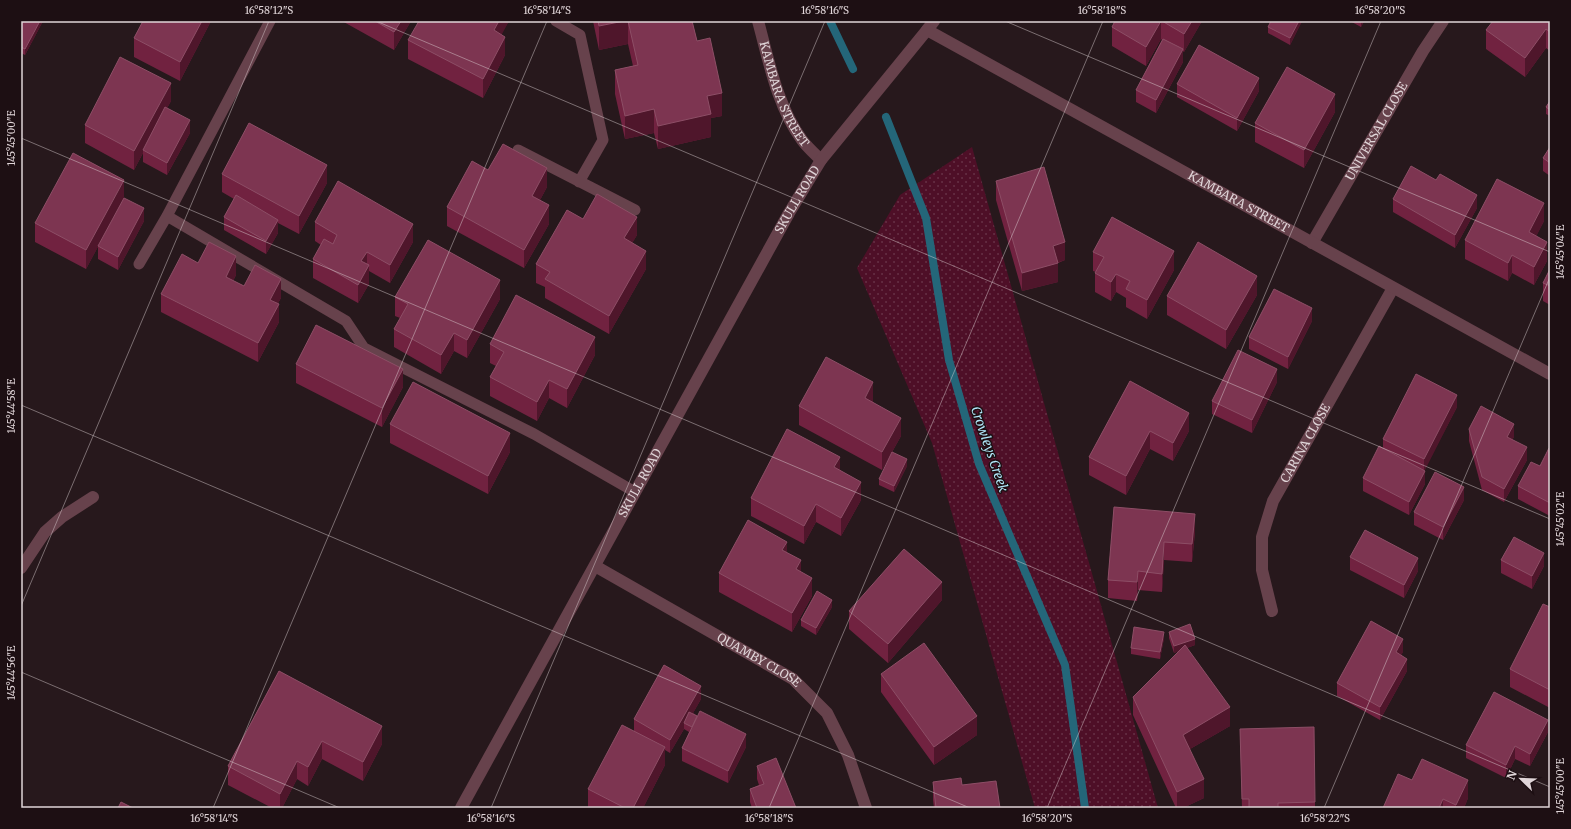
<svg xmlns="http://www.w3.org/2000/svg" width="1571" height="829" viewBox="0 0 1571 829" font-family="Merriweather,serif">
  <defs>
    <pattern id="grass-dots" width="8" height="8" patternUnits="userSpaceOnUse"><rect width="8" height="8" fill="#4e0f27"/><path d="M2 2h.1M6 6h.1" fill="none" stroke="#673146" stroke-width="1.8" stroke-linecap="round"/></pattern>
  </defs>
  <rect width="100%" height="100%" fill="#27181c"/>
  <path fill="url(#grass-dots)" d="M972,147L1158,808H1035L932,443L857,268L900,195Z"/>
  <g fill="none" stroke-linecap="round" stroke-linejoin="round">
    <path stroke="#246679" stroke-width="8" d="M830,21L853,69
      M886,117L926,218L949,360L979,464L1065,665L1085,808"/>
    <path stroke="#67424c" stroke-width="11" d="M556,21L580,35L603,140L579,182
      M518,150L635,210
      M167,216L346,321L364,348L534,434L635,492
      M139,264L167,216L270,21"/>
    <g stroke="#67424c" stroke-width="12">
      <path id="s1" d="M758,21C769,61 777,106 802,140C807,147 815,154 821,160"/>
      <path d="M927,30L934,21"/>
      <path id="s2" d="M1312,243L1423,51L1443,21"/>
      <path id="s3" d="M595,566L793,679L827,713L848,755L866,808"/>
      <path d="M21,568L45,532L62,517L93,497"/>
      <path id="s4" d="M1272,611L1262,570V537L1273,501L1393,288"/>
    </g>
    <path stroke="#67424c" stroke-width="12" id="s5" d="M461,808L789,213L821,160L927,30L1550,374"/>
  </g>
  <path fill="#712240" d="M21,21H43L25,55L21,53Z
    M143,21H211L180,81L134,57V38Z
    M342,21H411L394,50Z
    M509,21L501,34L505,55L483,98L408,59V40Z
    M593,21H692L697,41L722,116L711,118V137L658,149L654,133L625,139L615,94V70L633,66L628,44L599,50Z
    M1115,21H1202L1184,52L1183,51V62L1156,113L1136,102V90L1162,40L1161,39L1146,66L1112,46V27Z
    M1271,21H1302L1290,45L1268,33V27Z
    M1350,21H1364L1361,27Z
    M1550,21V51L1546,48L1525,77L1486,49V30Z
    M1177,84L1259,91L1237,131L1177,97Z
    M171,101L167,108L190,133L167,175L143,162V153L134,170L85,143V125Z
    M1550,101V116L1546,114V107Z
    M1335,112L1304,168L1255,142V123Z
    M1550,147V176L1543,171V158Z
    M488,170L547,187L540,200L549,224L524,268L447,226V207Z
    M222,174L327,183L299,234L278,223V233L266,254L224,230V217L234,199L222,192Z
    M996,181L1065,260L1058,263V282L1022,291L996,200Z
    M124,199L144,221L118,270L98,259V246L117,211L86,269L35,242V223Z
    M1393,199L1477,208L1455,248L1393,212Z
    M583,219L637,235L632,243L646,269L609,334L545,298V287L536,283V264Z
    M1544,221L1536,236L1547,261L1534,285L1512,273L1508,281L1465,259V240Z
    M315,222L413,242L390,283L369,271V284L358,303L313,278V259L321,245L315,241Z
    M1093,252L1174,270L1147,319L1126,307V298L1116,292L1111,301L1095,292V273L1096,272L1093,271Z
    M198,263L236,275L233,281L244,286L281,298L278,303L279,322L258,362L161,312V294Z
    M1550,269V305L1543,301V283Z
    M1257,295L1226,349L1167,315V296Z
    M395,297L500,299L467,358L454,351L441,374L394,347V329L400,318L395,316Z
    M1312,321L1288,369L1249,349V337Z
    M490,344L595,355L567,408L549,398L537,421L490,396V377L496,366L490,363Z
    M296,364L403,387L382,427L296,383Z
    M1130,381L1189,431L1173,461L1150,449L1126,495L1089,475V457Z
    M1277,382L1252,433L1212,414V401Z
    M873,401V402L901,436L882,470L799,425V406Z
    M1457,407L1424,470L1425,484L1409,515L1363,491V478L1383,449V439Z
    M390,424L510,452L488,494L390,443Z
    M1469,429L1514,437L1512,439L1527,460L1504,502L1482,490L1469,441Z
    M1550,449V516L1518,499V486L1540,466Z
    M907,466L894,492L879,485V479Z
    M840,470L861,500L841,536L816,522L804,544L751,516V498Z
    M1464,500L1443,540L1414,525V512Z
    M1114,507L1195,532L1192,562L1164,560L1162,592L1138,590L1137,601L1108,598V580Z
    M1350,557L1418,571L1404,598L1350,570Z
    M1501,560L1544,566L1532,589L1501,573Z
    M801,572L812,596L792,632L719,592V573Z
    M942,600L888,663L849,629V611Z
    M832,607L816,635L801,626V620Z
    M1550,607V708L1510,687V669Z
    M1169,632L1195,645L1187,648L1230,726L1190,749L1204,798L1183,808H1176L1133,715V697L1179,651L1174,653L1169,638Z
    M1164,638L1160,659L1131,654V648Z
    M1403,652L1401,655L1407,671L1380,720L1337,696V683Z
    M279,671L382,744L363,781L322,759L308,786L297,779L282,808H272L228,785V766Z
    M881,674L977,735L934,765L881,692Z
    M701,699L693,713L746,747L728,783L682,761V748L689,732L684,729L670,753L665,750V765L643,808H588V789L634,731V719Z
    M1240,729L1315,802V808H1242Z
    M1548,732L1530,766L1515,759L1506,778L1466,758V745Z
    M757,766L796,808H752L750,802V789L759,785L757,779Z
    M1412,780L1468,798L1464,808H1383Z
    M933,782L962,785L1000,808H934L933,800Z"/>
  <path fill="#4f162b" d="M40,21H43L25,55V49Z
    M202,21H211L180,81V62Z
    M401,21H411L394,50V32Z
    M499,21H509L494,49V30Z
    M624,21H628V44L599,50V26Z
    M1161,21V39L1146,66V47Z
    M1192,21H1202L1184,52V34Z
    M1299,21H1302L1290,45V38Z
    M1361,21H1364L1361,27Z
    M1546,29V48L1525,77V58Z
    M505,37V55L483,98V79Z
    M1183,49V62L1156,113V100Z
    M1259,78V91L1237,131V118Z
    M171,83V101L145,150H143V153L134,170V151Z
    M722,93V116L711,118V137L658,149V126L707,96Z
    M1335,94V112L1304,168V150Z
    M654,109V133L625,139V116Z
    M190,120V133L167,175V163Z
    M327,165V183L299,234V216Z
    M547,168V187L532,215V196Z
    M124,180V199L86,269V250Z
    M1477,195V208L1455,248V235Z
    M1544,203V221L1529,251V232Z
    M549,205V224L524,268V250Z
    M144,208V221L118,270V257Z
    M637,217V235L624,257V238Z
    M278,220V233L266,254V241Z
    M413,224V242L390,283V265Z
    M1065,242V260L1053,264V246Z
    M1547,242V261L1534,285V267Z
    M646,251V269L609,334V316Z
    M1174,251V270L1147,319V300Z
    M367,252V269L369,265V284L358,303V285L361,261Z
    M1512,255V273L1508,281V263Z
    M236,256V275L226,295V277Z
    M1058,263V282L1022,291V273Z
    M1116,274V292L1111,301V282Z
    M1257,276V295L1226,349V330Z
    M281,279V298L270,318V300Z
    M500,280V299L467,358V340Z
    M279,304V322L258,362V343Z
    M1312,308V321L1288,369V357Z
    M454,333V351L441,374V355Z
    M595,337V355L567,408V389Z
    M403,369V387L382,427V408Z
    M1277,369V382L1252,433V420Z
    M549,380V398L537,421V402Z
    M873,382V401L865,417V398Z
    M1457,395V407L1424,472V459Z
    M1189,413V431L1173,461V443Z
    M901,418V436L882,470V452Z
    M1514,424V437L1507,450V437Z
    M1150,431V449L1126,495V476Z
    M510,433V452L488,494V476Z
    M1527,447V460L1504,502V489Z
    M840,457V476L834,467Z
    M907,459V466L894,492V486Z
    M1425,471V484L1409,515V502Z
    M861,482V500L841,536V518Z
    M1464,487V500L1443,540V527Z
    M816,504V522L804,544V526Z
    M1195,514V532L1192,562V544Z
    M787,542V560L782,550Z
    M1164,542V560L1162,592V574Z
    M1544,553V566L1532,589V576Z
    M1418,558V571L1404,598V585Z
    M801,560V579L796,569Z
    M1138,571V590L1137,601V582Z
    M812,578V596L792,632V613Z
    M942,582V600L888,663V644Z
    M832,600V607L816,635V628Z
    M1164,632V638L1160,659V652Z
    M1195,639V645L1174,653V646Z
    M1403,639V652L1396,665V652Z
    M1407,659V671L1380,720V707Z
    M701,686V699L687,724L684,723V729L670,753V740Z
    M1230,707V726L1183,753V735Z
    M977,716V735L934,765V747Z
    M1548,720V732L1530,766V754Z
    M382,726V744L363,781V762Z
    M746,734V747L728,783V771Z
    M322,741V759L308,786V767Z
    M1515,746V759L1506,778V765Z
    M665,747V765L643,808H633Z
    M297,761V779L282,808H280V794Z
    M1204,779V798L1183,808H1177V792Z
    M1468,780V798L1464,808H1456V805Z
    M1443,799V808H1439Z"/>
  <path fill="#7d3551" stroke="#8d4e66" d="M21,21H40L25,49L21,47Z
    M143,21H202L180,62L134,38Z
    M375,21H401L394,32Z
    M419,21H499L494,30L505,37L483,79L408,40Z
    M598,21H624L599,26Z
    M628,21H692L697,41L710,38L722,93L707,96L711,114L658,126L654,109L625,116L615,70L638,65Z
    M1115,21H1161L1146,47L1112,27Z
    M1162,21H1192L1184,34Z
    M1271,21H1299L1290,38L1268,27Z
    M1493,21H1550V32L1546,29L1525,58L1486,30Z
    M1163,39L1183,49L1156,100L1136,90Z
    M1199,45L1259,78L1237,118L1177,84Z
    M120,57L171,83L134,151L85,125Z
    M1287,67L1335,94L1304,150L1255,123Z
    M1550,101V110L1546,107Z
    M165,107L190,120L167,163L143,150Z
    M249,123L327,165L299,216L222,174Z
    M503,144L547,168L532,196L549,205L524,250L447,207L472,161L488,170Z
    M1550,147V163L1543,158Z
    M73,153L124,180L86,250L35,223Z
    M1411,166L1436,180L1440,174L1477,195L1455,235L1393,199Z
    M1044,167L1065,242L1053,246L1058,263L1022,273L996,181Z
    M1497,179L1544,203L1529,232L1547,242L1534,267L1512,255L1508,263L1465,240Z
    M338,181L413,224L390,265L367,252L361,261L369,265L358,285L313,259L324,239L333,244L337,235L315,222Z
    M597,194L637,217L624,238L646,251L609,316L545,279L550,272L536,264L567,210L583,219Z
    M236,195L278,220L266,241L224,217Z
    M124,198L144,208L118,257L98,246Z
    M1112,217L1174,251L1147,300L1126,289L1130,281L1116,274L1111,282L1095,273L1104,257L1093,252Z
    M428,240L500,280L467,340L454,333L441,355L394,329L408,304L395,297Z
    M209,242L236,256L226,277L244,286L255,265L281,279L270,300L279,304L258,343L161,294L182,254L198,263Z
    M1198,242L1257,276L1226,330L1167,296Z
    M1550,269V286L1543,283Z
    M1274,289L1312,308L1288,357L1249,337Z
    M516,295L595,337L567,389L549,380L537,402L490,377L504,352L490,344Z
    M316,325L403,369L382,408L296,364Z
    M1238,350L1277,369L1252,420L1212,401Z
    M826,357L873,382L865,398L901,418L882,452L799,406Z
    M1416,374L1457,395L1424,459L1383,439Z
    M1130,381L1189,413L1173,443L1150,431L1126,476L1089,457Z
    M413,382L510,433L488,476L390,424Z
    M1481,406L1514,424L1507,437L1527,447L1504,489L1482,477L1469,429Z
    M787,429L840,457L834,467L861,482L841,518L816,504L804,526L751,498Z
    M1379,446L1425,471L1409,502L1363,478Z
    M1549,448L1550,449V503L1518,486L1531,462L1540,466Z
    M892,452L907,459L894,486L879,479Z
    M1435,472L1464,487L1443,527L1414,512Z
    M1114,507L1195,514L1192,544L1164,542L1162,574L1138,571L1137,582L1108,580Z
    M748,520L787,542L782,550L801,560L796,569L812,578L792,613L719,573Z
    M1365,530L1418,558L1404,585L1350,557Z
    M1514,537L1544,553L1532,576L1501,560Z
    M904,549L942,582L888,644L849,611Z
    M817,591L832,600L816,628L801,620Z
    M1543,604L1550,607V690L1510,669Z
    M1371,621L1403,639L1396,652L1407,659L1380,707L1337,683Z
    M1190,624L1195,639L1174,646L1169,632Z
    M1134,627L1164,632L1160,652L1131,648Z
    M924,643L977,716L934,747L881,674Z
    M1185,645L1230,707L1183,735L1204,779L1177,792L1133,697Z
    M664,665L701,686L670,740L634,719Z
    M279,671L382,726L363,762L322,741L308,767L297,761L280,794L228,766Z
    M1494,692L1548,720L1530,754L1515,746L1506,765L1466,745Z
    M700,711L746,734L728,771L682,748Z
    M689,712L697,716L692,727L684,723Z
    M622,725L665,747L633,808H625L588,789Z
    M1314,727L1315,802L1278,803V808H1249V799H1242L1240,729Z
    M776,758L796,808H757L750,789L764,784L757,766Z
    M1422,759L1468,780L1456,805L1443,799L1439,808H1383L1398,774L1412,780Z
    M961,778L962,785L996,781L1000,808H936L933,782Z
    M121,802L133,808H118Z"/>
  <path fill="none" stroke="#e0d5d8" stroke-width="1" stroke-opacity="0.45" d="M376,21L1550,519M1005,21L1550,252M21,138L1550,787M21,405L970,808M21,606L269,21M21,672L340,808M213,808L547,21M491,808L825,21M769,808L1103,21M1047,808L1381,21M1324,808L1550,277"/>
  <g text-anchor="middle" stroke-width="3" stroke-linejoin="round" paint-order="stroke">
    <g font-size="12" fill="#e0d5d8" stroke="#1d0f13">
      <text dy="4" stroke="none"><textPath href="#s1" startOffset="78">KAMBARA STREET</textPath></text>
      <text dy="4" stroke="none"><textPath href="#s2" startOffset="129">UNIVERSAL CLOSE</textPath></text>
      <text dy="4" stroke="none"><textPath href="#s5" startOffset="695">SKULL ROAD</textPath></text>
      <text dy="4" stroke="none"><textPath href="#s5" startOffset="1265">KAMBARA STREET</textPath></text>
      <text dy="4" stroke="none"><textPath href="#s4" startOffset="179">CARINA CLOSE</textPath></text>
      <text dy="4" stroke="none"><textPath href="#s5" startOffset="371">SKULL ROAD</textPath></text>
      <text dy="4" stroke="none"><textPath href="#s3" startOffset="189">QUAMBY CLOSE</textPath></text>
    </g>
    <g font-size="13" font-style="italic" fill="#b1e7f9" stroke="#1d0f13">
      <text transform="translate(990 449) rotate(71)" y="5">Crowleys Creek</text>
    </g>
  </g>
  <rect width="1571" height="829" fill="none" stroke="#1d0f13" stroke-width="44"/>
  <g transform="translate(1521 779) rotate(293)" stroke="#1d0f13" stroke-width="3" paint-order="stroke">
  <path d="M0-3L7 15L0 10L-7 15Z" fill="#e0d5d8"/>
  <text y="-6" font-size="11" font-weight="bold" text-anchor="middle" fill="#e0d5d8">N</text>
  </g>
  <rect x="22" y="22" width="1527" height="785" fill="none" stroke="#e0d5d8" stroke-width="1.5"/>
  <g font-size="10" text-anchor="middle" fill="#e0d5d8">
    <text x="269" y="14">16°58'12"S</text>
    <text x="547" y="14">16°58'14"S</text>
    <text x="825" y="14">16°58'16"S</text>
    <text x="1102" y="14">16°58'18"S</text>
    <text x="1380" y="14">16°58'20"S</text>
    <text transform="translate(11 138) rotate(-90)" y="4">145°45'00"E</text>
    <text transform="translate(1560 252) rotate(-90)" y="4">145°45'04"E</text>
    <text transform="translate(11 406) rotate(-90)" y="4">145°44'58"E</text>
    <text transform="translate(1560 519) rotate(-90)" y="4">145°45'02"E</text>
    <text transform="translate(11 673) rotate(-90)" y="4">145°44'56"E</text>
    <text transform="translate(1560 786) rotate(-90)" y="4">145°45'00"E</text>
    <text x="214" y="822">16°58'14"S</text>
    <text x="491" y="822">16°58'16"S</text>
    <text x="769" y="822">16°58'18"S</text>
    <text x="1047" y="822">16°58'20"S</text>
    <text x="1325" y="822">16°58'22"S</text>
  </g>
</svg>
